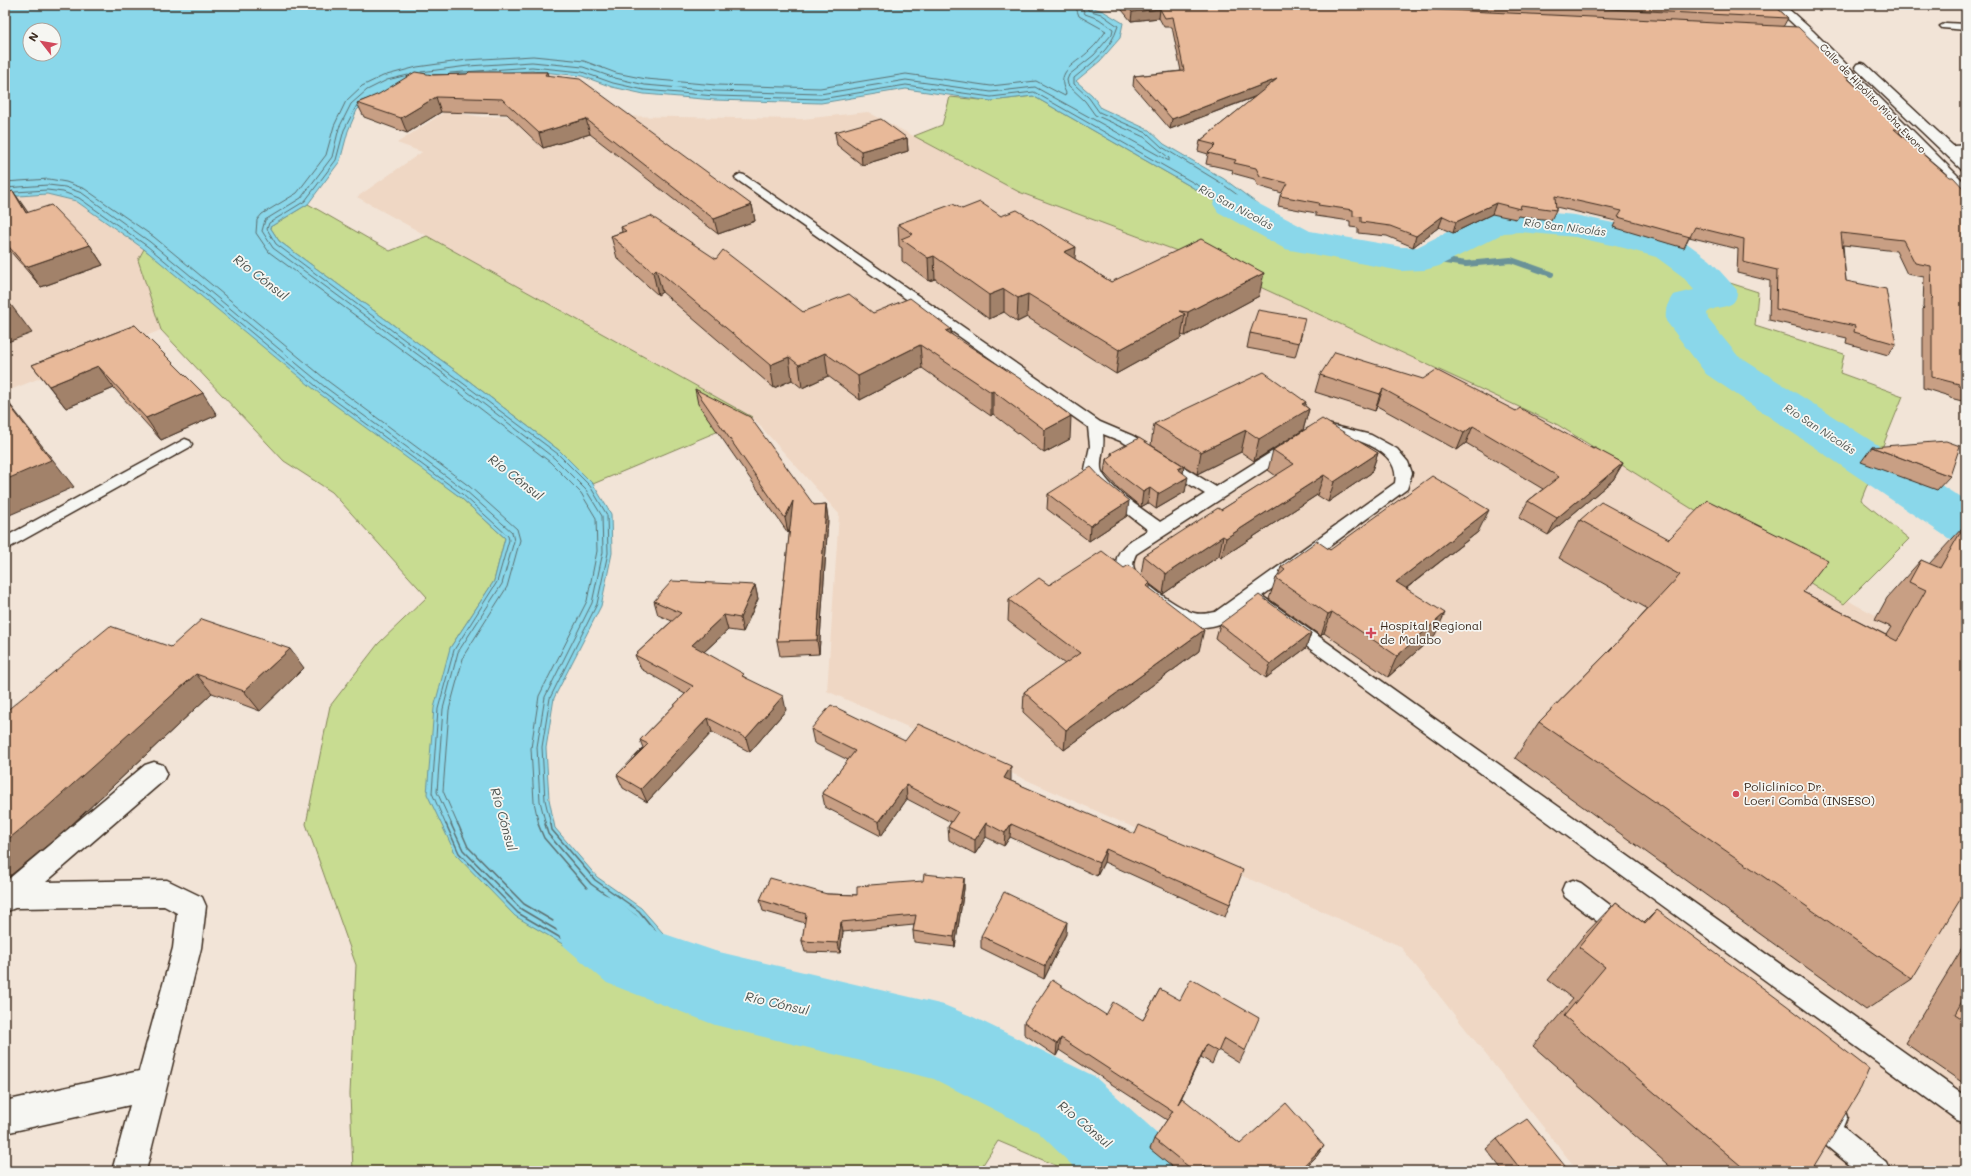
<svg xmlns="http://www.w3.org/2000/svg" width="1971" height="1176" viewBox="0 0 1971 1176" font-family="Mali,sans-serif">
  <rect width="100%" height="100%" fill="#f2e4d7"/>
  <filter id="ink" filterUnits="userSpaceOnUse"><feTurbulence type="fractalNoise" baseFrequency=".025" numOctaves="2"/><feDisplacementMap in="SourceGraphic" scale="8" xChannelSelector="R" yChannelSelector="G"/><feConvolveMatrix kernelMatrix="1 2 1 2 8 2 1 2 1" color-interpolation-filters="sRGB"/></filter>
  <g filter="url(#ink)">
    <path fill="#efd7c4" d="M446,111L482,117L553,115L802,119L868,112L1019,192L1204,261L1558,425L1856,605L1966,661V1171H1578L1400,946L827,691L839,514L752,417L357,197L422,152L397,143Z
      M28,194H47L76,201L144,249L138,260L161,330L5,392V197Z"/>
    <path fill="#c8dc91" stroke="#828358" d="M1033,96L1286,241L1309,239L1312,241L1409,261L1470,231L1506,216L1570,223L1633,237L1677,253L1702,274L1758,292L1755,326L1844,354L1840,373L1903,396L1861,500L1909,539L1844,604L1558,425L1204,261L1019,192L914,136L942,125L950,97L991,101Z
      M308,204L390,251L427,236L752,417L593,484L560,451L456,371L279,241L270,227Z
      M144,249L460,497L505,538L494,581L450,648L610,972L954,1065L1134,1145L1160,1171H1069L998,1141L979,1171H353L350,1094L356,965L306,824L330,706L378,644L427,597L332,492L284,461L161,330L138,260Z"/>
    <path fill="#8ad7ea" stroke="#6a9298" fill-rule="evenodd" d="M5,5H1084L1103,11L1123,23L1120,38L1100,61L1076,81L1092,95L1101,108L1149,130L1164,144L1224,179L1297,233L1309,239L1286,241L1033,96L991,101L906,89L821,103L715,100L644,94L612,87L582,76L532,71L469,75L370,98L357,110L348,131L340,161L308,204L270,227L279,241L456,371L560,451L593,484L611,514L612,553L601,606L554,698L546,748L549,799L555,828L597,877L641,908L663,933L644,981L610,972L515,916L456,855L427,794L434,708L450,648L494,581L505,538L460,497L320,394L144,249L76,201L47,194L5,197ZM30,30H54V54H30Z"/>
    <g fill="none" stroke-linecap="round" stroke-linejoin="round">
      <path stroke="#5b6f70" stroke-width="1" d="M421,72L468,66L532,62L583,67L615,78L645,85L715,91L820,94L906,80L991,92L1035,87L1169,161V158L1144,137L1095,115L1085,101L1068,85L1067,80L1069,75L1094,55L1112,34L1113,29L1099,19L1085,14L1081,5
        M450,73L532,67L582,72L613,83L644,90L715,96L821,99L906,85L991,97L1034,92L1287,236H1290V233L1221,183L1162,147L1147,133L1099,112L1089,98L1074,84V78C1092,63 1111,50 1118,26L1101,14L1088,10L1086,5
        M408,75L387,80L367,90L351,104L339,128L332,157L301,198L265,220L262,231L273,248L451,379L554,458L586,490L602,516L603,552L592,603L545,697L537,747L540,801L546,825
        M357,105L344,130L336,160L305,201L269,223L267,229L276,244L558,454L590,486L607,515L608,553L597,604L550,698L542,747L545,800L551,825
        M5,182L49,179L66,182L85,189L154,237L329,382L469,486L517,529L520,540L507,587L464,655L449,710L443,791L458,825
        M5,188L48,185L65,187L82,193L150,242L325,387L465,490L512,532L514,541L502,584L458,652L443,709L437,792L452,825
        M15,192L47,190L63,192L79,198L147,246L322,391L462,494L508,536L509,540L497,582L454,650L438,709L432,793L446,825
        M539,825L534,802L531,748L539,696L587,601L597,551L596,518L581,493L550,462L447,383L269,252L256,233L257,220L262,214L297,193L326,155L334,126L346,101L362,86L383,76L417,67L467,60L533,56L584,61L616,73L646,79L716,85L820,88L906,74L991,86L1036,81L1065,96L1066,93C1054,70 1077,64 1090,50C1096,45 1101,38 1106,31L1079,16L1075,5"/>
      <path stroke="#5b6f70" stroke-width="1.5" d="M446,824L459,853L518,913L612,968L641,976L657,933L639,911L595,880L552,830L551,824
        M451,824L463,850L521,909L614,964L638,970L652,934L635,915L591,884L548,834L545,824
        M458,824L468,847L524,904L616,958L634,963L645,935L631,920L587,888L544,838L538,824"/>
      <path stroke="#6a9298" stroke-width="6" d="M1425,258L1466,264L1511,260L1551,274"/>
      <path fill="#8ad7ea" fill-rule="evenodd" d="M1231,193L1244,196L1310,231L1401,247H1417L1475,218L1502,211L1520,210L1575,215L1632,227L1684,241L1710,260L1737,290C1738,312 1717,303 1707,313L1708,319L1738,356L1966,501V543L1948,538L1706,374L1666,321C1665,310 1667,304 1673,295L1694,290L1682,276L1656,257L1624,248L1575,237L1520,232L1504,233L1439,266L1425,270L1401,271L1285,249L1218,212L1213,204L1218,196Z
        M589,888L614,898L656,931L715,951L944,1005L971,1016L1094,1076L1167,1142L1179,1171H1078L1038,1132L934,1079L715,1025L607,983L564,946L553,922L564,898Z"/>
      <g stroke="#3b2a1e" stroke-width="3">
        <path id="lane" d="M740,174L744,175L1100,422L1133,436L1216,487L1308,429L1327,424L1371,435L1397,449L1408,462L1412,473L1407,489L1262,596L1966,1096V1123L1957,1120L1250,605C1233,617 1223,627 1201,627C1178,627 1109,585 1117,558C1122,543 1136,538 1148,530L1101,493L1090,480L1085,469L1090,446L1088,427L736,179L735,177ZM1103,434L1123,442L1205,494L1160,522C1147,512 1102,484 1101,468C1100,457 1105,448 1103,434ZM1327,434C1353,437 1401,449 1395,483L1215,612C1209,613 1201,615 1194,613C1180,609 1140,582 1134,569C1132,564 1134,558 1136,554L1318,436Z
          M185,439L190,441L192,444L190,447L5,550V537Z
          M1573,880L1581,883L1631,921L1634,928L1631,935L1623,938L1615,935L1565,897L1562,890L1565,883Z
          M1835,1105L1844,1108L1847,1117L1843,1127L1886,1162L1890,1171H1857L1818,1139L1814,1130C1819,1118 1823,1109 1835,1105Z"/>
      </g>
      <g stroke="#3b2a1e" stroke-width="3">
        <path id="street" d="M1946,23L1966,24V30L1942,28L1940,26Z
          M1966,145V153H1944L1942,150L1944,147Z
          M154,762L163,765L167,773L163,781L46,882L167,880L202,897L206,906L201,948L146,1171H112L130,1105L5,1133V1101L139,1071L173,948L177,913L164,906L15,908L5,912V882L145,765Z"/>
      </g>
      <g stroke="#3b2a1e" stroke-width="3">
        <path id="secondary" d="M1773,5H1784L1813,31L1966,184V196L1961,195L1805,35Z
          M1861,63L1865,64L1966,158V170L1961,169L1857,70L1855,67L1857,64Z"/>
      </g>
      <use href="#lane" fill="#f6f6f2" fill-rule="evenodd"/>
      <use href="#street" fill="#f6f6f2" fill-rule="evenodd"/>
      <use href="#secondary" fill="#f6f6f2" fill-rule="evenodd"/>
    </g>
    <path fill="#c89f84" stroke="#3b2a1e" d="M1118,5H1774L1788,18L1783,27L1849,76L1848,78L1902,129L1899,133L1966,191V402L1950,398L1949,396L1923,388V309L1924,308L1923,306L1924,277L1907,274L1896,251L1843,245L1846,281L1896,344L1888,355L1846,343L1847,338L1769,320L1770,281L1737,273L1738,249L1689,237L1684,248L1613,227L1616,221L1556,207V210L1551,220L1518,216L1516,219L1492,214L1453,233L1439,227L1413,247L1387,236L1358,233V228L1350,227V221L1316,216V213L1278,206L1280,196L1282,193L1258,186L1254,179L1232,173L1233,170L1206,164L1208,154L1198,151L1200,141L1255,97L1170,129L1133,86L1134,76L1181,71L1172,27H1164L1159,18L1131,21Z
      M547,72L548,76L752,205L755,221L718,234L590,134L543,148L507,114L441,112L407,133L364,117L357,103L433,75Z
      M835,132L907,138L908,151L862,165L837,145Z
      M5,194L28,213L90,245L103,265L41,287L5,245Z
      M962,209L1001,216L1075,259L1111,282L1259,296L1185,336L1181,335V338L1116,374L1027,317L1017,322L1004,312L989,319L935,279L929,281L902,261V248L899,246L898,224Z
      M621,227L716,259L803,312L873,313L951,329L952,335L1070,439L1044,453L993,414L991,416L922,368L860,400L828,376L802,388L792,380L774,388L662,292L658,295L617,258L611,236L622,232Z
      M135,325L217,415L161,440L114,388L66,408L32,365Z
      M1250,333H1302L1295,357L1247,348Z
      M1320,375L1516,411L1623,463L1613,480L1548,535L1519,518L1528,501L1543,489L1466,443L1457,450L1377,406L1375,411L1315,392Z
      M695,389L814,505L826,504L828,519L819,654L780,656L777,641L790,529L788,533L698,404Z
      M1305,406L1309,409L1303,430L1254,461L1241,452L1197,474L1151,445L1154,424Z
      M1872,447L1950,476L1937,490L1861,462Z
      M1273,450L1378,453L1371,473L1328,502L1317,495L1221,558L1219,556L1163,594L1150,584V588L1199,651L1064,750L1023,712L1024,692L1065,664L1008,621L1009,600L1049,585L1124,568L1141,575L1144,556L1221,510L1276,476L1268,470Z
      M1111,453L1184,466L1183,473L1185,492L1156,509L1148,503L1141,507L1118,488L1104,473L1106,459L1111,456Z
      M1102,479L1127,516L1089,541L1047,509L1048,494Z
      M1580,520L1669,539L1803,592L1886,635L1891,627L1875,620L1887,598L1921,560L1929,564L1964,526L1912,979L1866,1010L1515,758L1539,722L1615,645L1648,609L1559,558Z
      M1478,532L1407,588L1435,635L1388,677L1324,633L1321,636L1269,599L1276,578L1278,576L1281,567L1330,550Z
      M755,585L758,599L743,632L728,630L704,652L746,678L786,710L750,752L712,732L647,802L623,788L617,775L643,748L640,740L685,694L641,669L635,655L672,621L658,615L654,601Z
      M1220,624L1311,633L1306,648L1266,678L1216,639Z
      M171,647L304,668L260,711L212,693L67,829L5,880V712Z
      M811,729L905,741L1011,781L1238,883L1225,917L1104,862L1097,876L1010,837L1004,846L986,837L975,854L949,840L948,827L951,822L907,799L881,836L825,807L822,793L848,760L814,743Z
      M964,878V889L955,947L914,942L913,931L914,925L843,932L840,953L805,952L802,941L805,923L763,911L760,900L827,894L857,895Z
      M1616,902L1644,923L1657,910L1811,1171H1675L1533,1046L1573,999L1548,980L1584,935Z
      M1066,934L1044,979L981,948V936Z
      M1966,942V1085L1905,1043Z
      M1160,989L1245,1051L1239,1063L1218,1050L1212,1064L1201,1057L1181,1099L1240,1144L1324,1146L1316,1157L1301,1171H1177L1150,1149L1154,1139L1167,1120L1059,1050L1056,1056L1024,1034V1022L1106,1015L1143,1020Z
      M1497,1139L1569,1171H1503L1486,1149Z"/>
    <path fill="#a2826b" stroke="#3b2a1e" d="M1160,9L1159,18L1131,21L1132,12Z
      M1277,79L1275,89L1170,129L1172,119Z
      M436,97L441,112L407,133L401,118Z
      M586,119L590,134L543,148L539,133Z
      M907,138L908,151L862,165L861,151Z
      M13,191L27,211L40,233L26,213Z
      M1496,203L1492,214L1453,233L1456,222Z
      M752,205L755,221L718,234L714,219Z
      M1443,216L1439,227L1413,247L1416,236Z
      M90,245L103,265L41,287L26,267Z
      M1076,247L1074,269L1064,252Z
      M934,256L935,279L929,281L928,258Z
      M656,269L662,292L658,295L653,272Z
      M1264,273L1259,296L1185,336L1188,312Z
      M1004,289V312L989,319V295Z
      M1028,294L1027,317L1017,322L1018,298Z
      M11,305L32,333L5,343V307Z
      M1185,314L1181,338L1116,374L1119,350Z
      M951,329L952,352L946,331Z
      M920,345L922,368L860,400L858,376Z
      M825,353L828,376L802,388L799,365Z
      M789,357L792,380L774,388L770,365Z
      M98,366L114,388L66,408L49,386Z
      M1383,389L1377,406L1375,411L1380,394Z
      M993,391V414L991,416V392Z
      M203,393L217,415L161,440L146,418Z
      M5,398L74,487L5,517Z
      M1306,402L1303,412L1309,409L1303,430L1254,461L1259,439L1302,404Z
      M1071,416L1070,439L1044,453L1045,430Z
      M1473,426L1466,443L1457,450L1464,433Z
      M1246,430L1241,452L1197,474L1201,452Z
      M1378,453L1371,473L1328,502L1334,482Z
      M1623,463L1613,480L1548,535L1557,518Z
      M1184,466L1182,481L1188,477L1185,492L1156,509L1158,494L1178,469Z
      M1324,475L1317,495L1221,558L1226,538Z
      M1150,488L1148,503L1141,507L1143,492Z
      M793,501L795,516L788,533L785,518Z
      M1129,501L1127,516L1089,541L1090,526Z
      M826,504L828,519L819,654L817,640Z
      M1489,510L1478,532L1387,603L1396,582Z
      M1223,536L1219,556L1163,594L1166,574Z
      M755,585L758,599L743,632L740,618Z
      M1332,612L1324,633L1321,636L1328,614Z
      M1445,613L1435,635L1388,677L1397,656Z
      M724,615L728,630L696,659L692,645Z
      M1204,630L1199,651L1064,750L1066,730Z
      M1311,633L1306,648L1266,678L1270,664Z
      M290,649L304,668L260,711L244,691Z
      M196,674L212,693L67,829L5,880V842Z
      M783,696L786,710L750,752L746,738Z
      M708,718L712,732L647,802L641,789Z
      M1011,766V780L1004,792V778Z
      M906,785L907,799L881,836L879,822Z
      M986,823V837L975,854V840Z
      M1011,824L1010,837L1004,846L1005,833Z
      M1106,849L1104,862L1097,876L1099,863Z
      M964,878V889L955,947L954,937Z
      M841,922L843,932L840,953L838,943Z
      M1067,922L1066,934L1044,979L1045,966Z
      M1061,1038L1059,1050L1056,1056L1057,1044Z
      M1206,1045L1201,1057L1173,1115L1178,1104Z
      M1324,1146L1316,1157L1301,1171H1298Z"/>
    <path fill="#e8b999" stroke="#3b2a1e" d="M1126,5H1344L1798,27L1849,76H1845L1902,129H1894L1949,177H1953L1966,191V388L1959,386V384L1932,377V298H1933L1932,295L1931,266L1915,263L1903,240L1841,233L1846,281L1886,289L1896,344L1854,332L1855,326L1776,309L1777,270L1743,262L1744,239L1695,227L1690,237L1618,217L1622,211L1555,196L1556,210L1521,205L1520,209L1496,203L1456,222L1443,216L1416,236L1390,226L1361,222V217L1353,216V210L1318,205L1319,203L1280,196L1287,183L1260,176L1256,168L1234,163L1236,160L1208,153L1216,145L1200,141L1277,79L1172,119L1134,76L1184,71L1173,17L1165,18L1160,9L1132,12Z
      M1527,5H1774L1788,18Z
      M415,72L433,75L467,74L469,72H547L545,75L580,79L752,205L714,219L586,119L539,133L502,99L436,97L401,118L357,103L379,94Z
      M881,119L907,138L861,151L835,132Z
      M13,191L26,213L51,205L90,245L26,267L5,242V194Z
      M980,202L1001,216L1017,210L1076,247L1064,252L1111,282L1201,239L1264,273L1188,312L1179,311L1185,314L1119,350L1028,294L1018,298L1004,289L989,295L934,256L928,258L901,239L913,234L898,224L953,204L962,209Z
      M651,216L716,259L723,250L803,312L849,294L873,313L910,298L951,329L946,331L1022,380L1071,416L1045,430L993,391L991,392L920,345L858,376L825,353L799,365L789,357L770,365L656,269L653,272L611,236L626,231L621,227Z
      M5,298L11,305L5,307Z
      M1258,310L1305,318L1299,343L1250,333Z
      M135,325L203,393L146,418L98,366L49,386L32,365Z
      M1335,352L1423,379L1436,370L1516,411L1520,408L1593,449L1595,448L1623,463L1557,518L1528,501L1559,477L1473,426L1464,433L1383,389L1380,394L1320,375Z
      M1264,372L1306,402L1302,404L1309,409L1259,439L1246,430L1201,452L1154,424Z
      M695,389L750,417L814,505L826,504L817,640L777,641L793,501L785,518Z
      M5,399L51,460L5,480Z
      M1322,419L1378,453L1334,482L1324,475L1226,538L1223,536L1166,574L1144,556L1218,508L1221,510L1294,464L1273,450Z
      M1139,438L1184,466L1178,469L1188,477L1158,494L1150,488L1143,492L1119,474L1106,459L1113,454L1111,453Z
      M1946,441L1960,446L1950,476L1872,447Z
      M1091,467L1102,479L1129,501L1090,526L1048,494Z
      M1432,476L1489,510L1396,582L1445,613L1397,656L1332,612L1328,614L1276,578L1285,570L1281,567L1317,541L1330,550Z
      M1707,500L1828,560L1803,592L1897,641L1926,590L1909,582L1921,560L1940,568L1964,526H1966V890L1912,979L1539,722L1615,645L1680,575L1580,520L1601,502L1669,539Z
      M1102,551L1124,568L1129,565L1150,583L1147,586L1204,630L1066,730L1024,692L1080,653L1009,600L1039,578L1049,585Z
      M672,581L755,585L740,618L724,615L692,645L744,674L742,676L783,696L746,738L708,718L641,789L617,775L648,744L640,740L693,686L635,655L681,613L654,601Z
      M1259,595L1311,633L1270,664L1220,624Z
      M202,619L290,649L244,691L196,674L44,810L5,842V712L110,626L171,647Z
      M831,705L905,741L918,724L1011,766L1004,778L1135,834L1139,825L1243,870L1230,904L1106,849L1099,863L1011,824L1005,833L986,823L975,840L948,827L958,812L906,785L879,822L822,793L855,751L811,729Z
      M924,874L964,878L954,937L913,931L916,915L841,922L838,943L802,941L806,914L760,900L770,878L827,894L857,895V886L923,881Z
      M1004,892L1067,922L1045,966L981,936Z
      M1616,902L1645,924L1657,910L1786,1005L1869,1069L1861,1088L1811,1171H1747L1564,1016L1605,967L1579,947Z
      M1191,979L1259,1018L1245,1051L1224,1038L1218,1052L1206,1045L1178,1104L1182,1098L1240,1144L1286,1103L1324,1146L1298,1171H1209L1204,1165L1201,1171H1194L1154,1139L1173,1111L1061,1038L1057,1044L1024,1022L1052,980L1106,1015L1113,1002L1143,1020L1160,989L1180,1000Z
      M1966,994V1021L1955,1014Z
      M1527,1119L1569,1171H1522L1497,1139Z"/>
  </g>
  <g fill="#d1495b" stroke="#f6f6f2" stroke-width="1.5">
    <path d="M1369 627h4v4h4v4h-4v4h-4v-4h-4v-4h4z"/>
    <circle cx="1736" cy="794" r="4"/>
  </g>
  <g text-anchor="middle" stroke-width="3.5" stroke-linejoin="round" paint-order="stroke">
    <g font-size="10" fill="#3b2a1e" stroke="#f6f6f2">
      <text transform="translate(1873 98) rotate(46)" y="4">Calle de Hipólito Micha Eworo</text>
    </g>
    <g font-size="11" font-style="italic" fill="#4f5551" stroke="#f6f6f2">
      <text transform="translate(1236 207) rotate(28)" y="4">Río San Nicolás</text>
      <text transform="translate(1565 227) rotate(7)" y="4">Río San Nicolás</text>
      <text transform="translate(1820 429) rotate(33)" y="4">Río San Nicolás</text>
    </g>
    <g font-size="12" fill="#3b2a1e" stroke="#f6f6f2" text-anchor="start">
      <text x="1380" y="630">Hospital Regional<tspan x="1380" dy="14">de Malabo</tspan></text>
      <text x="1744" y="791">Policlínico Dr.<tspan x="1744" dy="14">Loeri Combá (INSESO)</tspan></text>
    </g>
    <g font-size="13" font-style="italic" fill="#4f5551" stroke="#f6f6f2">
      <text transform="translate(261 277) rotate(38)" y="5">Río Cónsul</text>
      <text transform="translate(516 477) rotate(38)" y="5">Río Cónsul</text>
      <text transform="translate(504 819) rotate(74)" y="5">Río Cónsul</text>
      <text transform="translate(777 1003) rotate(13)" y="5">Río Cónsul</text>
      <text transform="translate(1085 1124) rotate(40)" y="5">Río Cónsul</text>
    </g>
  </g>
  <rect width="1971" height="1176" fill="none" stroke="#f6f6f2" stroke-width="20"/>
  <rect x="10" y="10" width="1951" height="1156" fill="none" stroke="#3b2a1e" stroke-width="1.5" filter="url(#ink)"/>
  <g transform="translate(42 42) rotate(301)"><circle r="19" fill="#f6f6f2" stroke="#aba49d"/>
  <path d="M0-3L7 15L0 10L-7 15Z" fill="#d1495b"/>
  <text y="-6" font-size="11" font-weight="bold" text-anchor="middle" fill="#3b2a1e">N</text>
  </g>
</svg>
